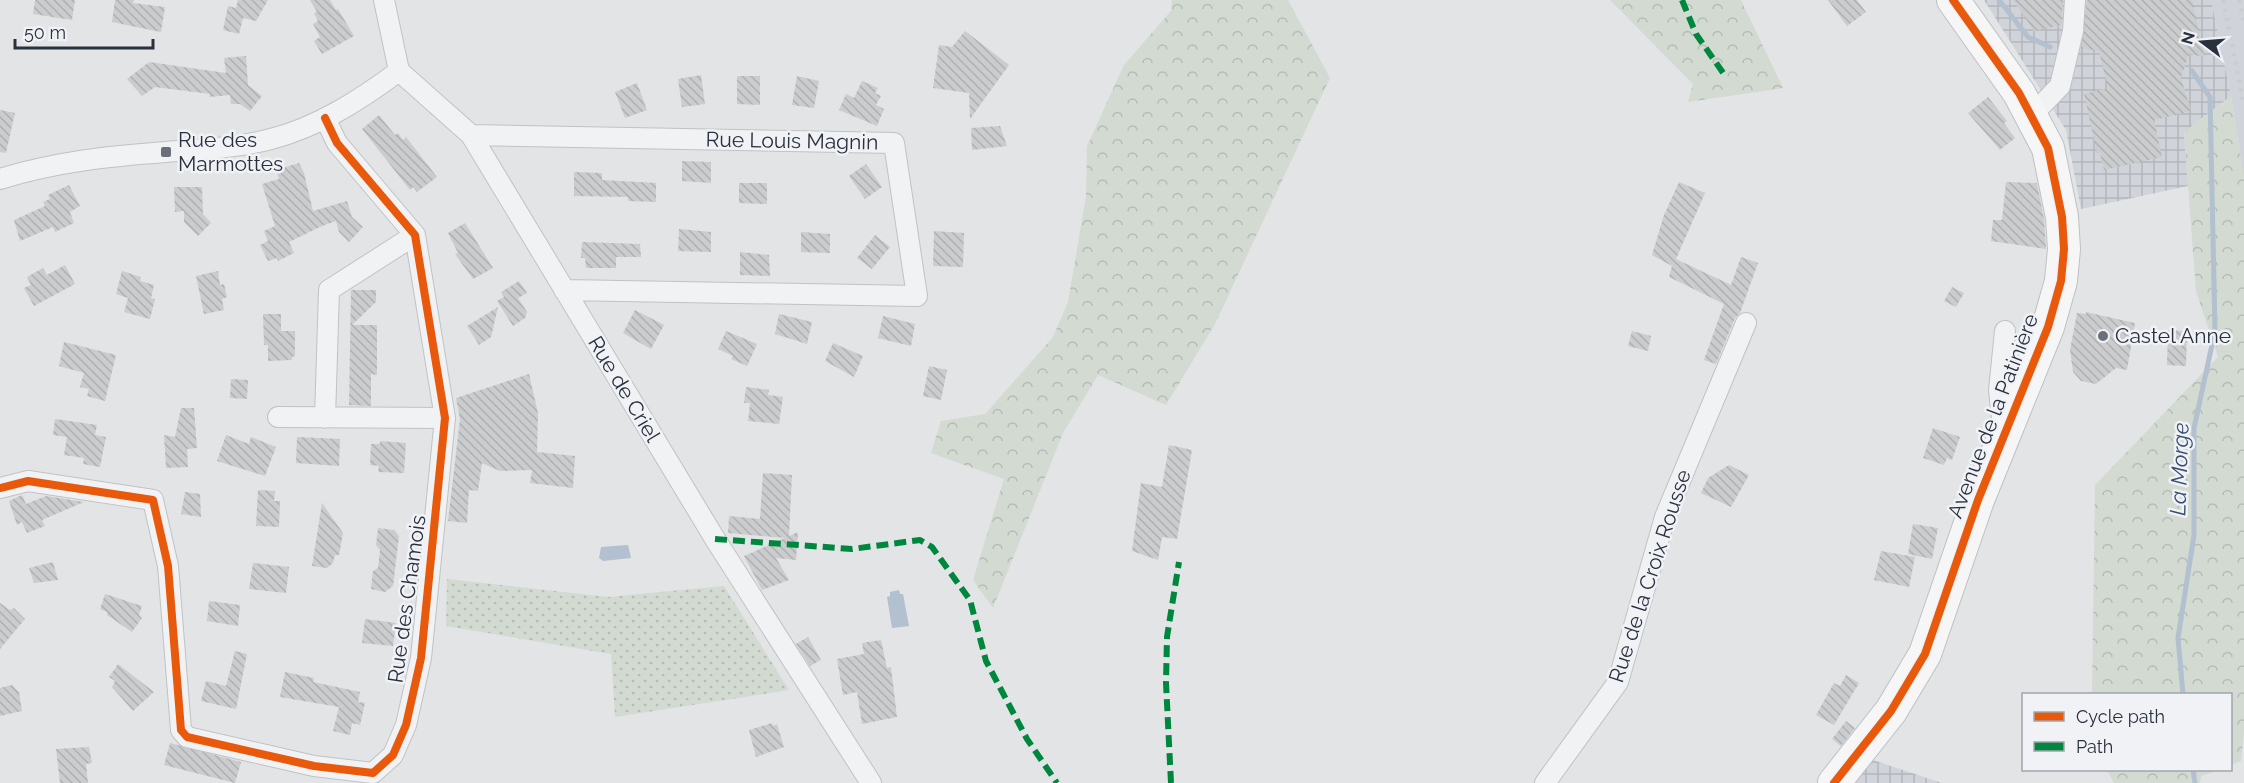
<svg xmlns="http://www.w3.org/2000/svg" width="2244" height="783" viewBox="0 0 2244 783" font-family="Raleway,sans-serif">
  <defs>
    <pattern id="industrial-grid" width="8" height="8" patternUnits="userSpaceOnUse" patternTransform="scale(1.5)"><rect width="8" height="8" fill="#d0d3d9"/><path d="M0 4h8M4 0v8" fill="none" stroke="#b3b6bb"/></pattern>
    <pattern id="grass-dots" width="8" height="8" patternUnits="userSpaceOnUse" patternTransform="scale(1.5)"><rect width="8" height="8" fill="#d2dad2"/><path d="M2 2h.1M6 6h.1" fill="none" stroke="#b4bcb5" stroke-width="1.8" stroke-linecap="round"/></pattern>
    <pattern id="forest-crowns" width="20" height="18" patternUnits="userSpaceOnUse" patternTransform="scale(1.5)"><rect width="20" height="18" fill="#d2dad2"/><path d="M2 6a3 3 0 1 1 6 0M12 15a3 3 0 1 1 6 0" fill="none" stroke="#b4bcb5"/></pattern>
    <pattern id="building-back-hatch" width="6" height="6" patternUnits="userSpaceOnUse" patternTransform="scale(1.5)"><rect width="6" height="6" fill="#caccce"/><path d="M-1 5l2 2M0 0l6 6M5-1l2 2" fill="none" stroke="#aeb0b2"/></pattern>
  </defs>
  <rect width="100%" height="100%" fill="#e2e4e6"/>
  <path fill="#d0d3d9" d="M2211,0H2244V180L2231,96Z"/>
  <path fill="url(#industrial-grid)" d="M1984,0H2211L2231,96L2184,132L2188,186L2081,209L2066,130Z
    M1870,759L1942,783H1850Z"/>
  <path fill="url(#grass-dots)" d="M447,579L608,597L724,586L789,690L615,717L611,654L446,626Z"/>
  <path fill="url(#forest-crowns)" d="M1172,0H1288L1330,78L1215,324L1166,405L1098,375L1063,433L993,608L973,580L1004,479L931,453L941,421L985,414L1053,337L1068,302L1086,196L1087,146L1124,65L1171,11Z
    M1610,0H1741L1783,88L1688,102L1693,84Z
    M2231,96L2244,180V732L2241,761L2231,765L2230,694H2092L2095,485L2218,357L2196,291L2184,132Z
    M2107,770H2219L2201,776L2200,783H2114Z"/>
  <path fill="#b2c0d0" d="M628,545L631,558L603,561L599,558L601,547Z
    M899,590L900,594H903L909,626L892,628L887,597L890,596V592Z"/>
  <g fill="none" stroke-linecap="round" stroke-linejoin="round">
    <path stroke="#b2c0d0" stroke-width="5" d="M1999,0L2028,37L2050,47
      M2183,694L2178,638L2194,535V428L2215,331L2210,97L2192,71
      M2193,770L2195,783"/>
  </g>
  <path fill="url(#building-back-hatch)" d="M35,0H75L72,20L33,14Z
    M115,0H134L133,3L165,7L161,32L112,22Z
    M238,0H268L256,21L243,18L239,34L223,30L228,6L236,8Z
    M310,0H330L336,10L338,9L354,36L322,54L314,41L320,37L313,24L318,21L314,13L317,12Z
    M1828,0H1857L1866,12L1847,26Z
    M2013,0H2063L2061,25L2034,31Z
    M2087,0H2192L2205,57L2189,54L2181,78L2191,111L2154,120L2162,157L2104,170L2100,153H2097L2084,94L2108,88L2099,51L2081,48Z
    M965,31L1009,65L970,119L969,93L933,88L939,45L952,47Z
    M246,56L248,85L262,96L250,111L240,104H231L230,95L209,97L210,94L155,87L142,96L127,79L149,62L226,73L224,58Z
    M701,75L705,104L682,107L678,79Z
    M737,76H760V105L737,104Z
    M797,76L819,81L814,108L792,105Z
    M862,81L878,88L875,93L881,96L876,105L884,109L877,126L839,110L846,94L854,98Z
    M637,83L647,110L625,118L615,92Z
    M1988,97L2007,121L2004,123L2015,138L2000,150L1968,113Z
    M0,110L15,113L6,153L0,152Z
    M379,115L395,135L398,133L403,140L406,137L437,177L417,192L413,187L410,190L362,129Z
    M1000,126L1007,146L972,150L971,128Z
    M682,161L711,162V183L682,181Z
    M299,163L304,173L313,211L347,201L352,217L363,227L349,242L339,232L336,221L322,226L289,242L294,253L278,261L277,258L268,261L260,245L268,241L264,231L275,226L262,184L279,179L276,170Z
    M866,164L882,187L865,199L849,176Z
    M574,172L602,173V180L656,183V202L628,201V197L574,196Z
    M1679,182L1705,193L1676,259L1731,285L1741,257L1758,263L1740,313L1735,318L1716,364L1704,360L1724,304L1669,277L1672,266L1652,255L1664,215Z
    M2006,182L2037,183L2044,219L2046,249L1991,241L1993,220H2002Z
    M739,183H767V204L739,203Z
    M69,185L80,206L70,212L74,223L55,232L53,227L20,241L14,220L45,206L43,202L50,199L48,195Z
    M174,187H202L203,214L211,223L198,236L184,222V211L175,212Z
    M465,223L493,268L473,279L455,254L458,253L448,233Z
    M679,229L711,232V252L678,251Z
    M934,231L964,233L963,267L933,266Z
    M801,232L830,234V253L801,252Z
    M875,235L890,247L872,269L857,258Z
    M582,242L640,244L641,257H616V268H586L585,258H581Z
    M740,252L769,255L770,276L740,275Z
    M65,265L75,284L34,306L24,288L31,285L27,277L43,268L47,275Z
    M122,271L141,277L140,281L154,285L151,298L155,299L150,319L124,312L128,298L116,294Z
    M218,271L220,285L224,284L227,297L222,299L224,310L204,314L196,276Z
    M519,281L527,293L518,298L527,312L525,318L513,326L497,301L504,297L501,292Z
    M1952,287L1964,293L1956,307L1944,301Z
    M351,290H376V302L352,325H377V375L371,374V406L349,405Z
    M498,307L491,337L479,345L467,326Z
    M635,310L664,325L651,349L623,333Z
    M2086,312L2135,323L2127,370L2116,368L2096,384L2081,381L2073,372L2070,350L2077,313L2086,314Z
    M263,314H281V331H295V356L292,357V360L268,361V345H264Z
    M779,314L812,322L807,344L775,334Z
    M883,316L915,324L911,346L878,338Z
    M2168,330L2187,331L2186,366L2167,365Z
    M726,331L757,344L747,366L731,359L733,356L718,349Z
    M1632,331L1651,336L1648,351L1628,346Z
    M64,342L116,355L105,401L87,396L89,389L80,387L84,373L59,366Z
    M833,343L863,356L854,377L825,361Z
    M929,366L947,370L941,400L923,396Z
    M529,374L538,413L537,452L575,456L573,488L530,483L532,470L500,471L482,463L478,491L469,490L467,523L448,521L460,419L456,398Z
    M231,379L248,380L247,399L230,398Z
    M746,387L769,390L768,395L783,397L779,424L748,421L750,403H744Z
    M181,408H194L197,448L187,449L188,467L166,468L164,435L175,437Z
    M55,419L97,425L95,435L106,437L100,467L83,464L84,458L64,455L67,437L53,435Z
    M1933,428L1960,437L1952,460L1947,458L1944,465L1923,458Z
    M226,435L249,444L251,437L276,447L265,476L217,461Z
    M297,437L340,439L339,466L296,463Z
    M380,441L406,443L404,473L378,472L379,466L370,465L371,444H380Z
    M1169,445L1192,450L1177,539L1162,537L1158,560L1132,551L1141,483L1162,487Z
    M1729,465L1749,475L1731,507L1701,493L1708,478Z
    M763,473L792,475L789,536L798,532L796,560L776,558L789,580L762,590L744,556L785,538L728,533L729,516L760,519Z
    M258,490L275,491L274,501H280L279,527L256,526Z
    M185,492L200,494L201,517L181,514Z
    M22,495L26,504L46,496L84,502L42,520L45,526L27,533L22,522L17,525L9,501Z
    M322,503L343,533L339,555H335L333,563L327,568L312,566Z
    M1913,524L1938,528L1932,559L1908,554Z
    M378,528L394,530L399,536L393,586L385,592L371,589L373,571L378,568L380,550L376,545Z
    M1881,551L1915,557L1909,587L1874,580Z
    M53,562L58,580L34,583L29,568Z
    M253,563L289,567L286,593L249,589Z
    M105,594L142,606L139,615L142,618L132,632L107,615V612L100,609Z
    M209,601L240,605L238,626L207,621Z
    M0,603L10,610L14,608L25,619L0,649Z
    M365,619L396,623L393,646L362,643Z
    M808,637L821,660L810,666L796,644Z
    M881,640L887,668L891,667L897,717L862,724L857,692L843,695L837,659L864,654L862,643Z
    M235,651L247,654L236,709L201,701L206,681L226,686Z
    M118,664L154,692L133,711L112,687L115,681L109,677Z
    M285,672L314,678L313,682L360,692L358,702L365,703L360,725L352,723L350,735L333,731L339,707L280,697Z
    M1846,675L1859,683L1834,725L1816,715L1834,683L1840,686Z
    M12,685L19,692L22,711L0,716V688Z
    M1846,721L1855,728L1841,746L1832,739Z
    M772,723L773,726L777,724L784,747L756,757L749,730Z
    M170,743L241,762L235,783L164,765Z
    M89,747L92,763L86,764L88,783H60L56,749Z"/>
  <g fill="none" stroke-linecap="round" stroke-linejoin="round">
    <g stroke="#c0c2c4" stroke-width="22">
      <path id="street" d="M384,0L399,71L471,135L715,539L871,783
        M2032,115L2060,86L2073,31L2075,0
        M471,135L894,143L917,296L564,290
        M0,179C54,162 110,156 166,152C201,149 237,148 271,139C318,127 360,100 399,71
        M278,417L445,418
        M325,418L329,290L415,235
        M2003,428L1999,390L2005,331
        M0,488L28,481L153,500L168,566L181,730L187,737L314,766L373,773L393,755L406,725L421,658L445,418L415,235L337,143L325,118
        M1545,783L1618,682L1665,517L1746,323"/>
    </g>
    <g stroke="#bec1c4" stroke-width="34">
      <path id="primary" d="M1834,783L1891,711L1925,654L1978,500L2048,327L2061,281L2064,249L2062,217L2048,148L2019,93L1953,0"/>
    </g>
    <use href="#street" stroke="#f1f2f4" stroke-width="20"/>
    <use href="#primary" stroke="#f6f6f6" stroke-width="32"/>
    <path stroke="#cbccce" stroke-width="4.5" stroke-dasharray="3 6" stroke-linecap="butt" d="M2223,0L2244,105
      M2239,0L2244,22"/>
    <path stroke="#00873e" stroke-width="6" stroke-dasharray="12 6" stroke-linecap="butt" d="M1682,0L1696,34L1726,77
      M715,539L852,549L920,540L932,547L970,600L986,661L1027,739L1057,783
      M1171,783L1166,683L1167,637L1179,562"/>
    <g stroke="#f0f2f6" stroke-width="11">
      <path id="cycleway" d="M0,488L28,481L153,500L168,566L181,730L187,737L314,766L373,773L393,755L406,725L421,658L445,418L415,235L337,143L325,118
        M1834,783L1891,711L1925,654L1978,500L2048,327L2061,281L2064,249L2062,217L2048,148L2019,93L1953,0"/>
    </g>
    <use href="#cycleway" stroke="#e8590c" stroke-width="8"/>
  </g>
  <g fill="#6a7079" stroke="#f0f2f6" stroke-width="2">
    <rect x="160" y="146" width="12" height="12" rx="3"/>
    <circle cx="2103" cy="336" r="6"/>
  </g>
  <g text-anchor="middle" stroke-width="5" stroke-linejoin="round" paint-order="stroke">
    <g font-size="21" fill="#2a313e" stroke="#f0f2f6" text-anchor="start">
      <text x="178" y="147">Rue des<tspan x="178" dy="24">Marmottes</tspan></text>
      <text x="2115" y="343">Castel Anne</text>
    </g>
    <g font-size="21" fill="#2a313e" stroke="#f0f2f6">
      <text transform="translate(792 141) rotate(1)" y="7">Rue Louis Magnin</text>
      <text transform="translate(624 389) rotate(59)" y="7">Rue de Criel</text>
      <text transform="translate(1993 416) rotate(-69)" y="7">Avenue de la Patinière</text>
      <text transform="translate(1650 576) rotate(-72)" y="7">Rue de la Croix Rousse</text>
      <text transform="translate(407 599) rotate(-82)" y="7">Rue des Chamois</text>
    </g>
    <g font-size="22" font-style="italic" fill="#374f6f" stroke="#f0f2f6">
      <text transform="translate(2179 469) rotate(-88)" y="8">La Morge</text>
    </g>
  </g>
  <rect x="2022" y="693" width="210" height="78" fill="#f0f2f6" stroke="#a1a5ac" stroke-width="1.5"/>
  <rect x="2034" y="712" width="30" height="9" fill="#e8590c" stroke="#a1a5ac" stroke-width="1.5"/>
  <text x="2076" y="723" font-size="18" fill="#2a313e">Cycle path</text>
  <rect x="2034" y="742" width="30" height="9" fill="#00873e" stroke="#a1a5ac" stroke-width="1.5"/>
  <text x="2076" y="753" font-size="18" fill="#2a313e">Path</text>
  <g transform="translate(2202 42) rotate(286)" stroke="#f0f2f6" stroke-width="4.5" paint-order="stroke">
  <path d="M0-4.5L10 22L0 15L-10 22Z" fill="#2a313e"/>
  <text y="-9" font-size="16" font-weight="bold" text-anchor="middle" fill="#2a313e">N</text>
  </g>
  <path d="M15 39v9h138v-9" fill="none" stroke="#2a313e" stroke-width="3"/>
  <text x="24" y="39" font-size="18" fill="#2a313e" stroke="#f0f2f6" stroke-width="4.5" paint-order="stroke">50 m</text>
</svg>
